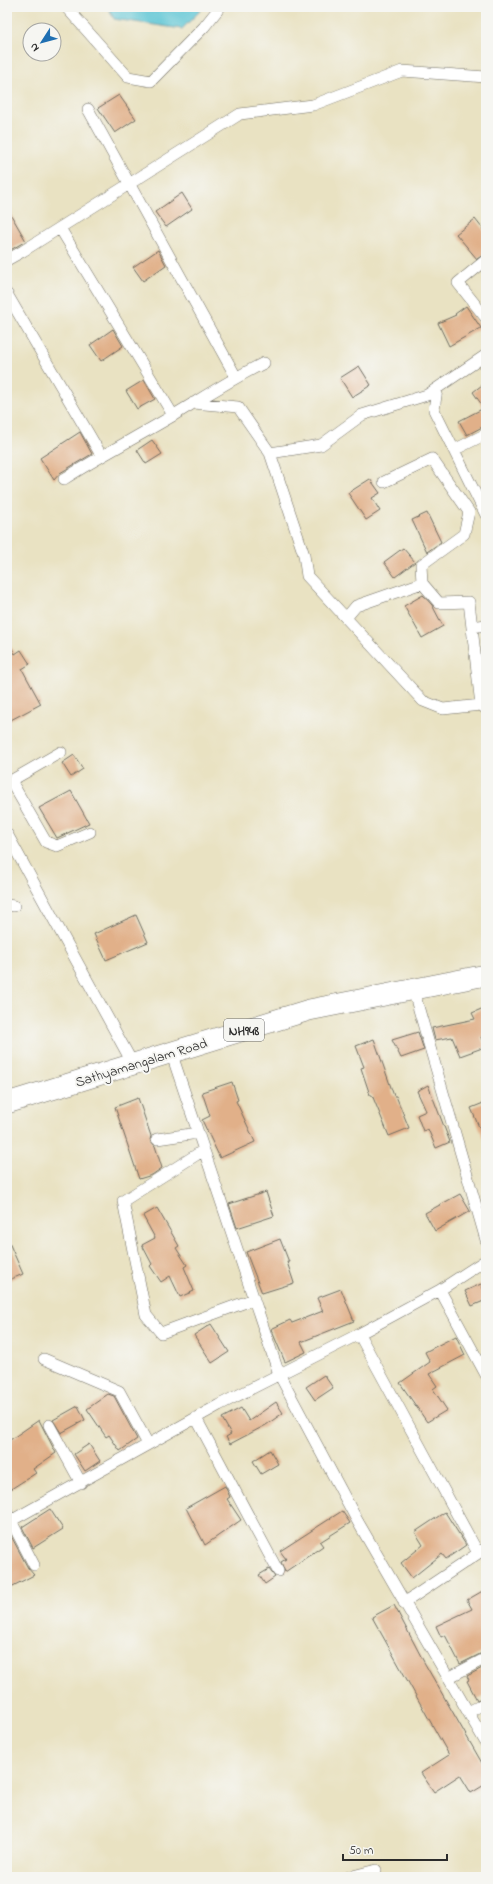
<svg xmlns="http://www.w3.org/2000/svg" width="493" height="1884" viewBox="0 0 493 1884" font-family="'Indie Flower',sans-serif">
  <rect width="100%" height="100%" fill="#f6f6f2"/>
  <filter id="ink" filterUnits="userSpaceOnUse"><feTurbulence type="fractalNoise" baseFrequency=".025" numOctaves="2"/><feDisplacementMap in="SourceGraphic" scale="8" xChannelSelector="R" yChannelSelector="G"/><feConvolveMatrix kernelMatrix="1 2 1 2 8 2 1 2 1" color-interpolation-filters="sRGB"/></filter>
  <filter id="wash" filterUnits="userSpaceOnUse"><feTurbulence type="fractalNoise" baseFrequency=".012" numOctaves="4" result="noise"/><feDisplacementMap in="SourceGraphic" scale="16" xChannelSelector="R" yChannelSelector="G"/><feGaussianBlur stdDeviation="0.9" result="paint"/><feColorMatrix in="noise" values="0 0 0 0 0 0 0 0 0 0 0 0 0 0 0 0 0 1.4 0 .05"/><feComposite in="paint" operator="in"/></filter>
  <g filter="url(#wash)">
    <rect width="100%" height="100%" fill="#e9e2c2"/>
    <path fill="#5ac5d4" stroke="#427880" d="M108,7H204L182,29L114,19Z"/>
    <g id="blocks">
      <path fill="#e1b089" d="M119,95L136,119L115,133L98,108Z
        M182,193L192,209L166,227L155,212Z
        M7,208L26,241L7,252Z
        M475,219L486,233V253L477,259L456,234Z
        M158,250L166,265L143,281L133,267Z
        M466,306L481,328L449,346L438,323L456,315L455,314Z
        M113,329L123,346L101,361L90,345Z
        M359,366L371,385L352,397L340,378Z
        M144,380L155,399L137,409L126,391Z
        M486,382V425L467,435L459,421L484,408L473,392Z
        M80,432L92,454L60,473L54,480L40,458Z
        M152,440L162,454L146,464L137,450Z
        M370,479L380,493L372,498L380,511L366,520L348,493Z
        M427,513L441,542L427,552L412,520Z
        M403,548L415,562L395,577L384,562Z
        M423,595L432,605L443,626L422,638L404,606Z
        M7,640L15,654L21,650L30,664L22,669L41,704L7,722Z
        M74,755L83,769L71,777L62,763Z
        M71,791L89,823L57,838L39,808Z
        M136,915L148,942L106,960L94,934Z
        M486,1007V1043L483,1036L481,1037L485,1047L460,1056L452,1037L435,1040L432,1028L475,1019L472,1013Z
        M418,1032L424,1050L401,1058L392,1040Z
        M374,1039L394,1096H396L409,1128L389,1136L372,1095H370L361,1068L364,1067L356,1046Z
        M232,1082L238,1100L236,1101L255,1142L220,1158L202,1120L210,1116L202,1092Z
        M428,1085L450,1142L436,1148L428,1129L423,1131L417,1115L426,1111L417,1091Z
        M138,1098L151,1136L150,1140L155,1146L162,1168L152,1175L139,1179L115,1107Z
        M486,1102V1144L471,1108Z
        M266,1192L274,1216L237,1228L229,1204Z
        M460,1194L470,1211L435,1231L425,1213Z
        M157,1208L179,1246L176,1248L187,1265L184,1267L194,1291L180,1297L170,1276L161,1282L150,1266L152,1264L142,1245L155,1238L143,1216Z
        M7,1238L23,1274L7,1281Z
        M280,1239L289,1262H287L294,1283L262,1293L246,1252Z
        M481,1284L486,1295V1300L472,1306L465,1291Z
        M341,1289L354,1321L301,1342L306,1352L285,1362L271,1329L290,1320L292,1323L323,1311L317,1298Z
        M211,1324L229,1352L212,1363L194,1335Z
        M456,1336L465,1355L429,1374L437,1386L433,1389L447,1410L427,1422L400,1383L430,1362L425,1352Z
        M324,1375L333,1388L315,1400L306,1387Z
        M108,1394L114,1396L137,1439L120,1451L109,1435L106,1437L87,1409Z
        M276,1402L283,1413L266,1425L230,1444L226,1437L231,1434L222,1418L241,1408L249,1421Z
        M78,1406L85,1420L61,1433L53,1420Z
        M39,1420L56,1453L33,1469L36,1473L11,1489L7,1483V1442Z
        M89,1444L100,1461L85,1471L74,1454Z
        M270,1450L278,1464L261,1474L253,1461Z
        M225,1486L230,1497L227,1499L241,1520L205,1545L186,1508Z
        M50,1509L63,1529L33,1548L22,1527Z
        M342,1511L350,1523L320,1542L323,1546L285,1572L281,1562L286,1559L280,1551Z
        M445,1512L466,1545L446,1559L442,1554L412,1578L401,1563L423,1545L415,1532Z
        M10,1534L28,1568L34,1575L7,1589V1536Z
        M269,1569L275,1577L265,1584L259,1575Z
        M486,1589V1651L460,1664L445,1635L441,1637L436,1626L472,1609L467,1600Z
        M394,1605L425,1664L486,1770V1784L471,1793L460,1775L434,1792L421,1773L449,1755L372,1617Z
        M486,1666V1696L477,1700L467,1681L469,1680L467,1676Z"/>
    </g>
  </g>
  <g filter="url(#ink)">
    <use href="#blocks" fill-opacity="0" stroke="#6e6b60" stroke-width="1"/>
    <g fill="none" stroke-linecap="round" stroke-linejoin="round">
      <g stroke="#6e6b60" stroke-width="12">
        <path id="street" d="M66,7L128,77L151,81L204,27L220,7
          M88,109L236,377
          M60,228L173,415
          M7,260L23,251L240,114L313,105L402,71L486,77
          M486,260L458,283L486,318
          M7,294L101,455
          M437,389L434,410L486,515
          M193,403L238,407L270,453L304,555L307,576L423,701L443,709L481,705L486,709
          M454,450L486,434
          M270,453L321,445L362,415L427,395L486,355
          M64,479C100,456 137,437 174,415C204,397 233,378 264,363
          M384,482L432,459L469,512L464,534L421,565L422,583L439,603L469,602L481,705
          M346,618L356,606L422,583
          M472,627L486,625
          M11,781L46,842L57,846L90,832
          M7,783L61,752
          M7,834L133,1064
          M7,905L14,906
          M413,989L486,1240
          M171,1052L279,1374L358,1522L486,1743
          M157,1139L198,1133
          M204,1150L123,1201L146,1315L161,1333L254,1299
          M440,1290L486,1375
          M359,1334L478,1553
          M44,1359L119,1391L148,1444
          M196,1418L278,1571
          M49,1425L81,1483
          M7,1513L34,1565
          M7,1523L219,1405L359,1334L440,1290L486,1260
          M404,1603L486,1548
          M448,1678L486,1658
          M468,1712L486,1703
          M349,1877L376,1870"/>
      </g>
      <g stroke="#6e6b60" stroke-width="22">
        <path id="highway" d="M7,1103L309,1010L486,975"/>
      </g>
      <use href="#street" stroke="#fff" stroke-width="11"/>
      <use href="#highway" stroke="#fff" stroke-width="21"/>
    </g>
  </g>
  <g text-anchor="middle" stroke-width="4" stroke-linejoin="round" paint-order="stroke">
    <rect fill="#f6f6f2" stroke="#686867" stroke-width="1" x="224" y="1019" width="40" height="22" rx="3"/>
    <g font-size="13" font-weight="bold" fill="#2b2b2b">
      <text x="244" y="1035">NH948</text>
    </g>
    <g font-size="14" fill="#2b2b2b" stroke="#f6f6f2">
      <text transform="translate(141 1062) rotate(-17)" y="5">Sathyamangalam Road</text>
    </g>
  </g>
  <rect width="493" height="1884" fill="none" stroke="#f6f6f2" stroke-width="24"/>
  <g transform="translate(42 42) rotate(234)"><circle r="19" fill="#f6f6f2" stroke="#a5a5a2"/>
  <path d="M0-3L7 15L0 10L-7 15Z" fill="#1f6fb2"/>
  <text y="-6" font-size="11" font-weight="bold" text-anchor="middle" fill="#2b2b2b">N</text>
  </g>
  <path d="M343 1854v6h104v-6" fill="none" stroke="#2b2b2b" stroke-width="2"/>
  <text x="349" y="1854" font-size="12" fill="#2b2b2b" stroke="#f6f6f2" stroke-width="3" paint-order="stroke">50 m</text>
</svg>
